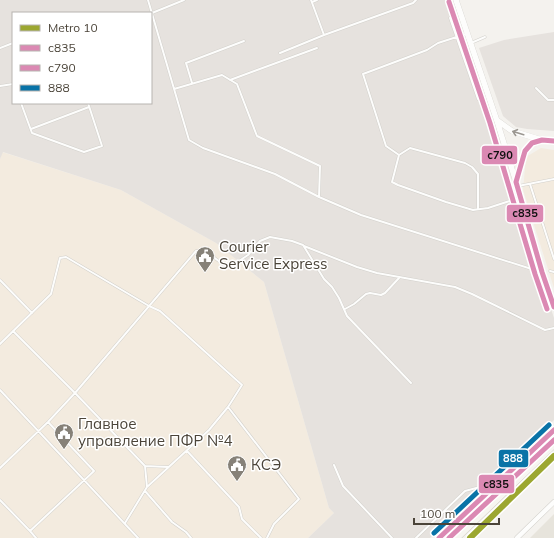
<svg xmlns="http://www.w3.org/2000/svg" width="554" height="538" viewBox="0 0 554 538" font-family="Mulish,sans-serif">
  <rect width="100%" height="100%" fill="#f4f2ee"/>
  <path fill="#e7e4dc" d="M554,514V538H530Z"/>
  <path fill="#f3ebdf" d="M541,148L554,150V288L523,190L526,157Z
    M2,152L121,190L216,243L264,282L329,508L334,513L308,538H0V159Z"/>
  <path fill="#e6e2de" fill-rule="evenodd" d="M0,0H448L554,318V420L430,538H308L334,513L329,508L264,282L216,243L121,190L3,152L0,159ZM13,13H151V103H13Z
    M554,32V131L527,129L516,127L503,116L479,48L504,40Z"/>
  <g fill="none" stroke-linecap="round" stroke-linejoin="round">
    <g stroke="#d2d0cb" stroke-width="3">
      <path id="service" d="M148,0L189,140L203,148L275,174L319,197L361,215L541,272
        M312,2L317,0
        M152,13L184,0
        M450,18L478,99
        M324,35L413,3L416,0
        M471,43L485,37
        M0,48L13,43
        M280,53L324,35L311,0
        M230,80L317,48
        M192,83L186,63L244,41
        M0,86L13,84
        M536,88L548,100H554
        M174,89L222,75L237,84L257,136L320,166L319,197
        M21,103L32,133L84,152L102,146L88,103
        M31,129L89,107
        M399,155L386,146L363,74L427,50L438,43L466,34
        M530,184L554,259
        M518,186L554,179
        M478,209V174L472,167L465,163L410,148L399,155L392,182L398,185L446,202L473,210L488,208L519,198
        M304,246L357,267L377,273L455,287L472,294L545,330L554,328
        M550,271L554,272
        M0,280L32,313
        M345,309L354,304L366,294L370,293L381,295L385,293L399,278
        M0,344L51,294L60,258L66,257L149,306L160,311L242,385L228,407
        M0,390L138,538
        M187,451L239,507L242,519L261,538
        M334,465L343,486L392,538
        M145,466L168,467
        M0,468L48,422L75,393L13,331
        M147,487L145,466L75,393L196,251L204,250L224,265H229L236,263L248,255L260,241L270,237L292,241L303,245L324,279L332,287L339,298L347,316L411,383
        M145,491L172,522L186,532L191,538
        M0,500L30,531L94,471L48,422
        M125,523L147,487L209,430L228,407L299,499L274,524L267,538
        M30,531L36,538
        M416,538L465,491L480,487L487,490"/>
    </g>
    <g stroke="#d2d0cb" stroke-width="5.5">
      <path id="minor" d="M517,538L554,502"/>
    </g>
    <g stroke="#d2d0cb" stroke-width="6">
      <path id="tertiary" d="M456,0L497,121L516,182
        M498,121L512,131L542,140"/>
    </g>
    <g stroke="#d3cfc5" stroke-width="7">
      <path id="secondary" d="M554,141L542,140L532,143L525,151L516,182L542,272L554,307
        M439,538L554,430
        M457,538L554,445"/>
    </g>
    <use href="#service" stroke="#fdfdfc" stroke-width="2"/>
    <use href="#minor" stroke="#fdfdfc" stroke-width="4.5"/>
    <use href="#tertiary" stroke="#fdfdfc" stroke-width="5.5"/>
    <use href="#secondary" stroke="#f7f6f1" stroke-width="6"/>
    <g stroke="#fff" stroke-width="8">
      <path id="bus-1" d="M554,141L542,140L532,143L525,151L516,182L542,272L554,307
        M439,538L554,430"/>
    </g>
    <g stroke="#fff" stroke-width="8">
      <path id="bus-2" d="M449,2L490,123L535,274L547,309
        M449,538L554,440"/>
    </g>
    <g stroke="#fff" stroke-width="8">
      <path id="bus-3" d="M434,533L549,425"/>
    </g>
    <use href="#bus-1" stroke="#db89b3" stroke-width="5"/>
    <use href="#bus-2" stroke="#db89b3" stroke-width="5"/>
    <use href="#bus-3" stroke="#0973a7" stroke-width="5"/>
    <g stroke="#fff" stroke-width="9">
      <path id="metro-1" d="M470,538L554,456"/>
    </g>
    <use href="#metro-1" stroke="#9ca730" stroke-width="6"/>
  </g>
  <defs><path id="oneway-shaft" d="M-6 0H5M1.5-3L5.5 0L1.5 3" fill="none" stroke-width="1.6" stroke-linecap="round" stroke-linejoin="round"/></defs>
  <use stroke="#9b9791" href="#oneway-shaft" transform="translate(518 133) rotate(-163)"/>
  <defs>
    <g id="civic-pin" transform="scale(1)"><path d="M0 17L-7.5 6A9.5 9.5 0 1 1 7.5 6Z" fill="#868178" stroke="#fff"/><path d="M-.6-6.5H3V-4.5H.6V-3L4-1V1h2V6H-6V1h2V-1L-.6-3ZM-1.2 2.5V6h2.4V2.5Z" fill="#fff"/></g>
  </defs>
  <g fill-rule="evenodd">
    <use href="#civic-pin" x="205" y="256"/>
    <use href="#civic-pin" x="64" y="433"/>
    <use href="#civic-pin" x="237" y="465"/>
  </g>
  <g text-anchor="middle" stroke-width="3" stroke-linejoin="round" paint-order="stroke">
    <g font-size="15" fill="#4b4439" stroke="#fff" text-anchor="start">
      <text x="219" y="252">Courier<tspan x="219" dy="17">Service Express</tspan></text>
      <text x="78" y="429">Главное<tspan x="78" dy="17">управление ПФР №4</tspan></text>
      <text x="251" y="470">КСЭ</text>
    </g>
  </g>
  <g stroke="#fff" stroke-width="1.5">
    <rect x="481" y="145" width="37" height="20" rx="4" fill="#db89b3"/>
    <rect x="506" y="204" width="38" height="19" rx="4" fill="#db89b3"/>
    <rect x="498" y="449" width="31" height="19" rx="4" fill="#0973a7"/>
    <rect x="478" y="474" width="37" height="20" rx="4" fill="#db89b3"/>
  </g>
  <g font-size="11" text-anchor="middle" font-weight="bold" fill="#fff">
    <text x="513" y="462">888</text>
  </g>
  <g font-size="11" text-anchor="middle" font-weight="bold" fill="#111">
    <text x="500" y="159">с790</text>
    <text x="525" y="217">с835</text>
    <text x="496" y="488">с835</text>
  </g>
  <rect x="12" y="12" width="140" height="92" fill="#ffffff" stroke="#b7b4b0"/>
  <rect x="20" y="25" width="20" height="6" fill="#9ca730" stroke="#b7b4b0"/>
  <text x="48" y="32" font-size="12" fill="#4b4439">Metro 10</text>
  <rect x="20" y="45" width="20" height="6" fill="#db89b3" stroke="#b7b4b0"/>
  <text x="48" y="52" font-size="12" fill="#4b4439">с835</text>
  <rect x="20" y="65" width="20" height="6" fill="#db89b3" stroke="#b7b4b0"/>
  <text x="48" y="72" font-size="12" fill="#4b4439">с790</text>
  <rect x="20" y="85" width="20" height="6" fill="#0973a7" stroke="#b7b4b0"/>
  <text x="48" y="92" font-size="12" fill="#4b4439">888</text>
  <path d="M414 518v6h85v-6" fill="none" stroke="#4b4439" stroke-width="2"/>
  <text x="420" y="518" font-size="12" fill="#4b4439" stroke="#ffffff" stroke-width="3" paint-order="stroke">100 m</text>
</svg>
